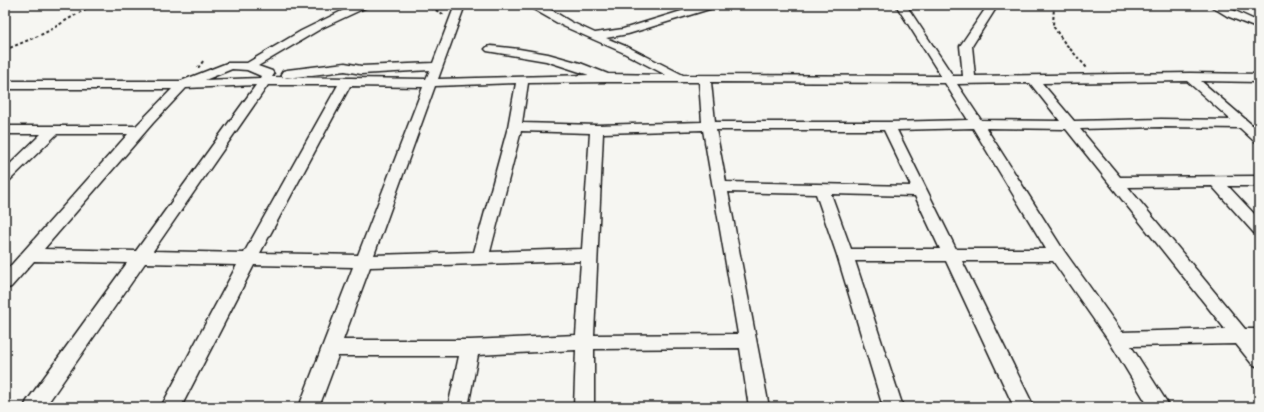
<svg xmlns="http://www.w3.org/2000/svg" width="1264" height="412" viewBox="0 0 1264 412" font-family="'Playpen Sans',sans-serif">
  <rect width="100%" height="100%" fill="#f6f6f2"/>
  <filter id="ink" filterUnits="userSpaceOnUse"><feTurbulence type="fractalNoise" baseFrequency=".025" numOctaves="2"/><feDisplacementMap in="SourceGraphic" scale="8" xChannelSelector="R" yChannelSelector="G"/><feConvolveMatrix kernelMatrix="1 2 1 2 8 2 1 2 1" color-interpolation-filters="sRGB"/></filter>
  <g filter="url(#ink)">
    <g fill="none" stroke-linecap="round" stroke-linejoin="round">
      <g stroke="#1c1c1c" stroke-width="3">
        <path id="minor" d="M354,5H368L367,7L322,28L258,66L272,71L274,74L272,77L426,79L430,70L361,74L345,71L287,78L283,77L281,74L283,71L287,70L345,63L361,66L433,63L455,5H465L438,79L589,75L546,61L487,51L485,49L487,47L491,46L519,49L548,54L580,63L608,74L666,75L622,52L563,26L526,5H540L548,8L571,22L595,33L623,29L701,5H717L716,7L628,34L606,38L630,48L683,75L941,76L896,5H906L953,76H963L960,46L988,5H998L972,46L975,76L1190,73L1259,74V82L1201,81L1259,131V142L1254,141L1240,128L1161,127L1080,129L1120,177L1259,176V186H1228L1259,219V234L1254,233L1212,186L1128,187L1245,329H1259V343H1257L1259,346V367L1252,364L1236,344L1131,346L1170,407H1149L1111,344L1053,261H962L1034,407H1014L946,261H855L903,407H883L837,255L816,194L728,192L769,407H749L740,348L594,349V407H574L576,350L478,355L468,407H448L459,356H338L319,407H299L353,267L254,265L181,407H161L237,265L145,263L45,407H24L27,401L127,263L34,261L11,287L5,289V272L128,134H57L10,180L5,182V169L41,134H5V126H136L172,89H5V81H181L227,63H247L301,31ZM232,69L247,70L261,76L260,78L205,80ZM1187,81L1231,120L1161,119L1074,121L1042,83ZM607,82H699L702,122L597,125L522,123L528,83ZM711,82L945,83L968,120L889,122H715ZM516,83L508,127L474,252L374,255L435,86ZM1030,83L1060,121L981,120L957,84ZM256,85L136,251L44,249L153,123L186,88ZM268,85H338L244,253L153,251ZM350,86L423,87L358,255L260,253ZM973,128L1046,249H956L897,130ZM986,128L1066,129L1225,329L1122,332L1064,251ZM703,130L738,334L594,335L603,133ZM716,130H884L911,186L726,182ZM521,131L590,133L582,249L490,252ZM831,194L915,196L940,249H851ZM581,261L576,335L470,340H343L370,267Z
          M1209,5H1222L1259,22V29L1227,16Z"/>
      </g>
      <path stroke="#1c1c1c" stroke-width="2" stroke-dasharray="3 2.5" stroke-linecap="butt" d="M426,5L445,15
        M1054,5L1053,26L1064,42L1087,68
        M5,50L45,33L92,5
        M198,68L204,60"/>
      <use href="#minor" fill="#f6f6f2" fill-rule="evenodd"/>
    </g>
  </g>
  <rect width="1264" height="412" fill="none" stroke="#f6f6f2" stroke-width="20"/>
  <rect x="10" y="10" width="1244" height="392" fill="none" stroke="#1c1c1c" stroke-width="1.5" filter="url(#ink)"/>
</svg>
